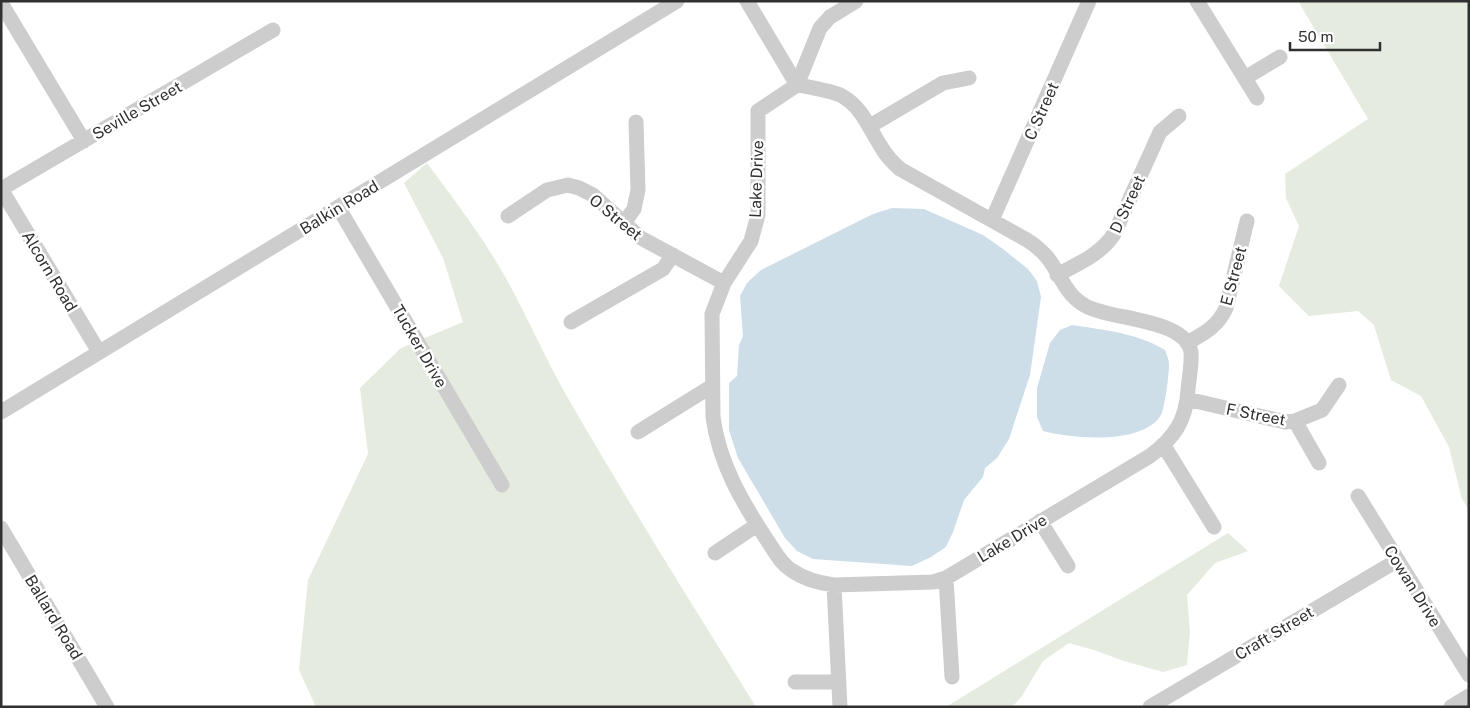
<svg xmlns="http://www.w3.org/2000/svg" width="1470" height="708" viewBox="0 0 1470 708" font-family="'Public Sans',sans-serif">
  <rect width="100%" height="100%" fill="#fff"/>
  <path fill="#e5ebdf" d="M1298,1H1469V510L1462,499L1449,447L1421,396L1391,380L1374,325L1358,311L1309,316L1279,286L1299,226L1286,198L1285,174L1368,119Z
    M427,163C452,197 479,232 500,268C524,309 542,352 565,393C626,499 691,603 756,707H316L299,670L308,580L368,454L360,388L401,348L463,322L443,258L404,183Z
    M1228,533L1248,551L1215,563L1187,595L1190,632L1187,665L1163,672L1124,661L1094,650L1069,643L1043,661L1022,696L1012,707H946Z"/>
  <path fill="#cddee9" d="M892,208L924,209L983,235L1003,249L1028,269L1037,281L1041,297L1030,375L1009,439L997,458L985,468L983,477L964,500L953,532L946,547L931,557L912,566L813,559L797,551L785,538L738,458L729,430V383L737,376L739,345L743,336L740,296L747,283L761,270L873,214Z
    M1072,325C1105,330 1137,333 1165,350C1167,355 1169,360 1169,365C1169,374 1165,408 1161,415C1143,445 1072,439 1043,431L1037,417V388L1050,343L1060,330Z"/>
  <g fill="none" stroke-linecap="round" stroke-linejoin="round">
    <path stroke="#cdcdcd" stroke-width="15" d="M747,1L797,85
      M1197,1L1257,98
      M1,3L84,141
      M1245,78L1280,57
      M797,85C808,87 833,91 842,96C862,107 869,128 880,145C885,154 892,162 900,169L1027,240C1035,245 1041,250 1047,257C1060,273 1065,294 1084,305C1108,320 1186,318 1191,352C1192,364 1189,378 1188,390C1186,421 1174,438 1150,456L946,578L933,582L834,585C818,583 804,579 791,570C780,563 774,550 767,540C742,502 719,463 713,417L712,314L724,283L751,241L758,215V111Z
      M797,85L820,28L830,17L856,1
      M870,126L943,83L969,78
      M1,189L273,30
      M1,189L99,352
      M338,207L502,485
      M508,216L547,190L568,185L579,188L593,195L641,238L724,283
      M992,220L1089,1
      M624,223L634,209L638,190L636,122
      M1057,275C1079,263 1100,255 1114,234L1160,132L1179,116
      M571,322L663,269L673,255
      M1187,343C1205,333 1218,326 1226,308L1247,221
      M1187,399L1285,422L1295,421L1322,410L1339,385
      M1,412L677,1
      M1295,421L1319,463
      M638,432L712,386
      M1164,446L1214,527
      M1358,496L1469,675
      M1040,521L1068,566
      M1,528L107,707
      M715,553L757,525
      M946,578L952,677
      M834,585L840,707
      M795,682H838
      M1150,707L1398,560
      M1451,707L1469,696"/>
  </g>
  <g text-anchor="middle" stroke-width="5" stroke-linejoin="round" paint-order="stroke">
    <g font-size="16" fill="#303030" stroke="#fff">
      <text transform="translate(137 110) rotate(-30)" y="6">Seville Street</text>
      <text transform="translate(1041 111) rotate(-66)" y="6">C Street</text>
      <text transform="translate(756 179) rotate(-88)" y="6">Lake Drive</text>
      <text transform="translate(1127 204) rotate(-65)" y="6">D Street</text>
      <text transform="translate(339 207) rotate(-31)" y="6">Balkin Road</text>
      <text transform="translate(616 217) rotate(39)" y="6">O Street</text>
      <text transform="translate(50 271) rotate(59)" y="6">Alcorn Road</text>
      <text transform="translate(1233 276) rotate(-75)" y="6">E Street</text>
      <text transform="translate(420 346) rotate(60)" y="6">Tucker Drive</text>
      <text transform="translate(1256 414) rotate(11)" y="6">F Street</text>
      <text transform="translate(1012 538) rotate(-31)" y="6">Lake Drive</text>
      <text transform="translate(1413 586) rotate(58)" y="6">Cowan Drive</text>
      <text transform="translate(54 617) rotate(59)" y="6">Ballard Road</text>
      <text transform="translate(1274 633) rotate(-31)" y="6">Craft Street</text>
    </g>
  </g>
  <rect width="1470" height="708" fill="none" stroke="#303030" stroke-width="5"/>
  <path d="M1290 42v8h90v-8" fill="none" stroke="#303030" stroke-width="2.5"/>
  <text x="1298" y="42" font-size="15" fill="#303030" stroke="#ffffff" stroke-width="4" paint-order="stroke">50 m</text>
</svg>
